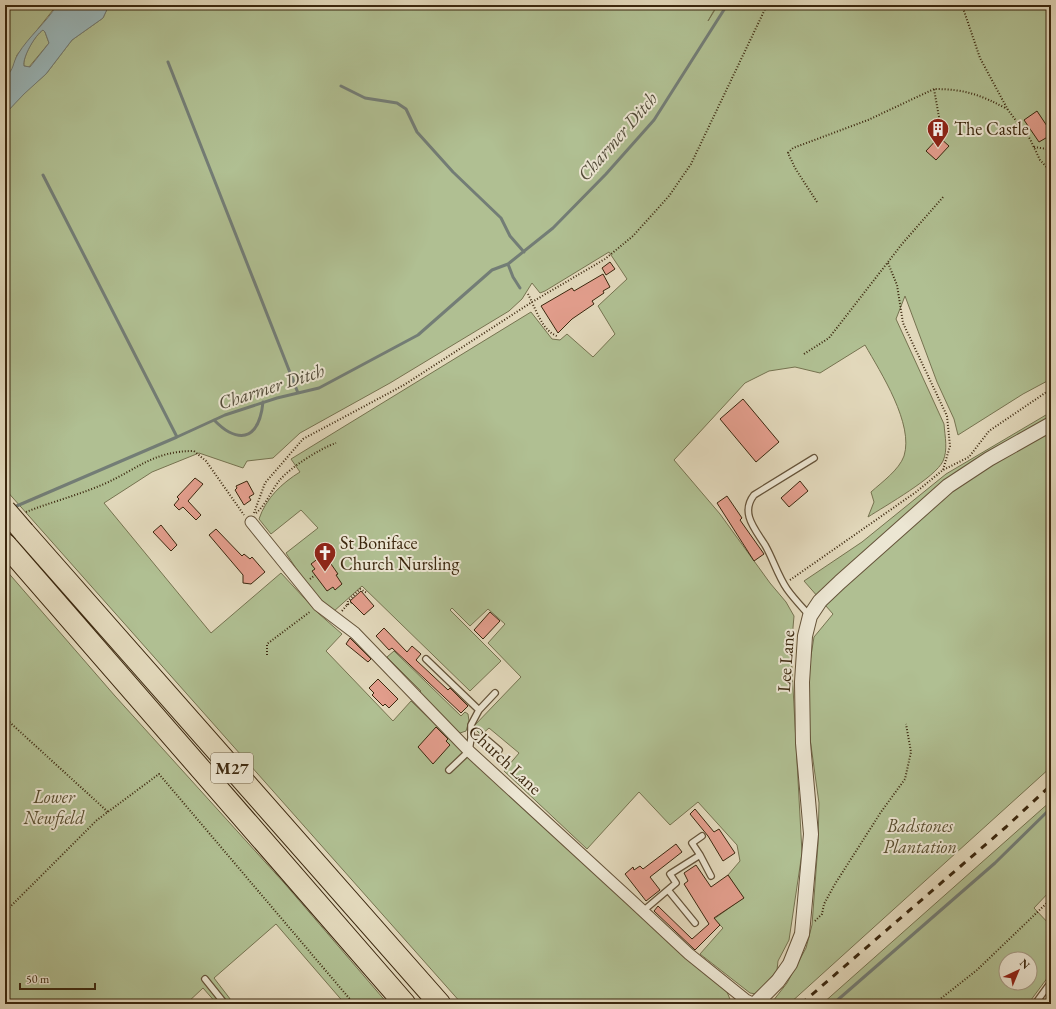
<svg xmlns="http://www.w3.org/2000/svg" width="1056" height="1009" viewBox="0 0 1056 1009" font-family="'EB Garamond',serif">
  <rect width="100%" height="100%" fill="#e2d8bb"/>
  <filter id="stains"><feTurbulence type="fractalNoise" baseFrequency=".005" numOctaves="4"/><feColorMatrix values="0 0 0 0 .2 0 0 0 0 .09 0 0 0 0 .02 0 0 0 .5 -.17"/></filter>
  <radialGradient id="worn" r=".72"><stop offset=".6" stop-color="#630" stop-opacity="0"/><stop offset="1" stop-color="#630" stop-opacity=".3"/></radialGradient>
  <path fill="#b0bf92" stroke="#767350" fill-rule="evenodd" d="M5,5H57L17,55L12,71L5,78Z
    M109,5H717L708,21L718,5H1051V379L1023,394L958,435L954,419L937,382L905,296L896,319L944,424C945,437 948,450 943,461C936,477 885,506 868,517L874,502L871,492C882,482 899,470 904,456C914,424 881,373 865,345L820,373L795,367L769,371L745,383L674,460L720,514L770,583L786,602L794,616L791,651L802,853L789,940L778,961L777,970L761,991L756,994L750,993L700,954L723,928L714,919L743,898L728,875L740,861L737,845L698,802L670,825L639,792L587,849L504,771L519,753L489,728L481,735L473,727L521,677L488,643L505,624L488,609L470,626L452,608L450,610L501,661L470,691L362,586L333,612C313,596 300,574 286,553L318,528L301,510L271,534L259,519C266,498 282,483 300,472L291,459L531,312L552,339L560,340L567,334L593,357L615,334L598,306L627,279L609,252L545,291L540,293L532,283L522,299L509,311L390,383L300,433L273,458L247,461L243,468L199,453L152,472L104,503L211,633L281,573L318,613L342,634L326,651L393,721L411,701L494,781L727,992L732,1004H462L5,489V114L24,93L46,74L72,40L103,18Z
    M43,30L45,32L49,43L29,67L24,66C22,57 35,35 43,30Z
    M1051,412V767L789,1004H775L773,1001L787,983L806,948L812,925L818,844L819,803L808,724L809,668L814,637L833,614L804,581L862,542L946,474Z
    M5,569L115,696L285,884L388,1004H345L276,924L214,978L234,1004H217L203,988L186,1004H5Z
    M394,651L461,716L465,712L468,714L469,721L466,731L460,733L418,694L421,691L387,657Z
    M1051,801V890L1034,908L1051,926V973L1028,1004H822ZM1006,959H1030V983H1006Z"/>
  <path fill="#99b7bb" stroke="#737d76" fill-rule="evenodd" d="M57,5H87L91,7L93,5H109L103,18L72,40L46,74L24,94L5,114V78C15,68 12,64 18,54C29,36 46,23 57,5ZM43,30L45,32L49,43L30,67L24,66C22,58 35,35 43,30Z"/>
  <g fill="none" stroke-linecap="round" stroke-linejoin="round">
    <path stroke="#737d76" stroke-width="3" d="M168,62L298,393
      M341,86L365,98L397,103L406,109L417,132L453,172L501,218L510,236L524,252
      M43,175L177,437
      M508,264L513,277L520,288
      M214,420C218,424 223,429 229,432C253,444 261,422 263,402
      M12,508L177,437L225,415L277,398L319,388L418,335L492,270L508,264L553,228L606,174L654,120L727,5
      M833,1004L995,863L1051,808"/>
  </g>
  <path fill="#e39e8d" stroke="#3b270e" d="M1037,111L1051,132V135L1039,142L1024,120Z
    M939,137L949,146L936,160L926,151Z
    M610,262L615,269L606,275L602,268Z
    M603,274L610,287L603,291L604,293L592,301L594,304L572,319L558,333L541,306L572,288L574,291Z
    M743,399L779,442L756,462L720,419Z
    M195,478L203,484L188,501L201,515L196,520L183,507L179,510L174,505L179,499L177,497Z
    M247,481L254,494L249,497L251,500L244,505L235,490L237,488L236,486Z
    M800,481L808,491L789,507L781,498Z
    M727,496L742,518L740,520L764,554L754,561L717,503Z
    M161,525L177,545L171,551L153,532Z
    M216,529L242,556L244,554L250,559L252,557L265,572L251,584L243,583V575L209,535Z
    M324,554L338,574L336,575L342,584L335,590L333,587L327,591L312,571L315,569L311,564Z
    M361,591L374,606L364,615L350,601Z
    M490,612L500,621L483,639L474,630Z
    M384,628L407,652L412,646L421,654L416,660L448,690L450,688L468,706L461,713L392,648L389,650L376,636Z
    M350,638L371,659L368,662L346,644Z
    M378,679L398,699L389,708L385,704L383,706L372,695L374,693L369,688Z
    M436,727L448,739L446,741L450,745L433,764L418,747Z
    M695,809L714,832L719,829L735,853L723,861L708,836L690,814Z
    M676,844L682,852L650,877L660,890L646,901L625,874L633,867L634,870L640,866L643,869Z
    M696,865L711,887L728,875L744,898L714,918L720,925L695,950L654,911L658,906L692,939L709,924L684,884L688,881L684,873Z"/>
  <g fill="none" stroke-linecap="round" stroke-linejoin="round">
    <g stroke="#655339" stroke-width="8">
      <path id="service" d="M810,616C802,607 794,599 787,589C778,576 773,559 765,545C755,529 740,513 754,495L814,458
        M426,659L479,710L471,725V738L469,751L449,770
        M479,710L495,693
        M471,738L486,739L499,750
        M700,855L692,843L702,836
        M668,890L695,923
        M643,911L676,883L670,874L700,855L711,876
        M205,979L225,1004
        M1035,1004L1051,982"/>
    </g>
    <g stroke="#655339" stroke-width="13">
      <path id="minor" d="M251,522L318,605L355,633L469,751L630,899L689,954L746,1000L754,1004"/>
    </g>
    <g stroke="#655339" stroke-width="16">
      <path id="tertiary" d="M755,1004L778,981L790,964L802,934L811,834L803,743L802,682L805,636L810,616L820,601L840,582L948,486L989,459L1051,424"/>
    </g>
    <g stroke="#3b270e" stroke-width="23">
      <path id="motorway" d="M24,532L440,1004
        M5,544L405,1004"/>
    </g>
    <path stroke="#3b270e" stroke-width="2" stroke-dasharray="1 2" stroke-linecap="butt" d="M962,5L980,58L1008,110L1030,139L1040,160L1051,172
      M939,117L934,89C965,89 981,95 1007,109
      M1034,147L1047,149L1051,145
      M817,202L795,168L788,153L793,148L868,120L934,89
      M888,263L897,285L903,323L947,416L950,446L943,470
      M528,294C535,307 542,331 557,336
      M804,354L829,338L902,244L944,196
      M26,512C51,502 79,495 104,484C138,469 153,451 194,451L206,461L244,515
      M254,513L265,483L303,439L404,385L532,302L605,259L633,236L669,196L691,164L767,5
      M256,513C266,505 271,491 279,481C289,468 321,448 336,443
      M310,579L315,575
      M790,580L916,492L943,470L969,457L989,431L1051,389
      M347,605L348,601L360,589L367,593
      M342,611L347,605L352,602
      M267,655V644L311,611
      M5,718L108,812
      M5,912L97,820L159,774L354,1004
      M815,921L822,914L824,904L835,884L881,812L905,779L911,752L906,724
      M934,1004L977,970L1051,899"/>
    <use href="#service" stroke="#ece6d3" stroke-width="5.5"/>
    <use href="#minor" stroke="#ece6d3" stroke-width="11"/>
    <use href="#tertiary" stroke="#ece6d3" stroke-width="14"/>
    <use href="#motorway" stroke="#e2d8bb" stroke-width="21"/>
    <path stroke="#3b270e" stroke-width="3" stroke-dasharray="7 7" stroke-linecap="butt" d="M801,1004L1006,827L1051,785"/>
    <g stroke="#3b270e" stroke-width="23" stroke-linecap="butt">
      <path id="motorway-bridge" d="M5,510L24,532"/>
    </g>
    <use href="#motorway-bridge" stroke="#e2d8bb" stroke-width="21"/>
  </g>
  <defs>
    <g id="building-pin" transform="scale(1.15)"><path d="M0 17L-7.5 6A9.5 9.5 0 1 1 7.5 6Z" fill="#8f2418" stroke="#ece6d3"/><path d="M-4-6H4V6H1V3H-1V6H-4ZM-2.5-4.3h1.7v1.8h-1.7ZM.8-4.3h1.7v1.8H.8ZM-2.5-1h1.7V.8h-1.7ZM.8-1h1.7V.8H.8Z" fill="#fff"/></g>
    <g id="church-pin" transform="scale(1.15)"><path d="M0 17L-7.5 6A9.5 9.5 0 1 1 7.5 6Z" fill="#8f2418" stroke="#ece6d3"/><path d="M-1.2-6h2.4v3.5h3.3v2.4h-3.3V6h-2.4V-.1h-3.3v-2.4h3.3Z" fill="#fff"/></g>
  </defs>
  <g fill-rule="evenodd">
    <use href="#building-pin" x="938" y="129"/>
    <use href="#church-pin" x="325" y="553"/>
  </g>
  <g text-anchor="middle" stroke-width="4" stroke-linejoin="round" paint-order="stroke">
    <rect fill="#ece6d3" stroke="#706049" stroke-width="1" x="211" y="753" width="42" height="30" rx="3"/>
    <g font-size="17" font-weight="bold" fill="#3b270e">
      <text x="232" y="774">M27</text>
    </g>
    <g font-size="18" fill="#3b270e" stroke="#ece6d3" text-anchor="start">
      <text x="954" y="135">The Castle</text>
      <text x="340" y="549">St Boniface<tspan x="340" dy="21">Church Nursling</tspan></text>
    </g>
    <g font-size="18" fill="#3b270e" stroke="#ece6d3">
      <text transform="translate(786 661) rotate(-86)" y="6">Lee Lane</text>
      <text transform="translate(505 760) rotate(43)" y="6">Church Lane</text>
    </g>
    <g font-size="18" font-style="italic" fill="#584d2f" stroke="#ece6d3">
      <text x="54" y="803">Lower<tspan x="54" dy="21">Newfield</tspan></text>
      <text x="920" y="832">Badstones<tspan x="920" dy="21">Plantation</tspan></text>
    </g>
    <g font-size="19" font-style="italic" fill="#524b39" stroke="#ece6d3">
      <text transform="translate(617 136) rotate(-49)" y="7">Charmer Ditch</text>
      <text transform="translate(271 386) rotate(-18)" y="7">Charmer Ditch</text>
    </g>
  </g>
  <rect width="1056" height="1009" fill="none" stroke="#e2d8bb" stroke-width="20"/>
  <rect x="6" y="6" width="1044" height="997" fill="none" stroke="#3b270e" stroke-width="2"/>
  <rect x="10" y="10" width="1036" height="989" fill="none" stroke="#3b270e"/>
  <g transform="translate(1018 971) rotate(44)"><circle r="19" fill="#ece6d3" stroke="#a59a84"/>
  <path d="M0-3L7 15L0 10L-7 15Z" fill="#8f2418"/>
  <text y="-6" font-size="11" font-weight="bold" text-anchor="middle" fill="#3b270e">N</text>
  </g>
  <path d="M20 983v6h75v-6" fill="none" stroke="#3b270e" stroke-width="2"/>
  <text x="26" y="983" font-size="12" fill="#3b270e" stroke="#ece6d3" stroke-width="3" paint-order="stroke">50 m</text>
  <rect width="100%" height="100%" filter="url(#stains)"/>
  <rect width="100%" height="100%" fill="url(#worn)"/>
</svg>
